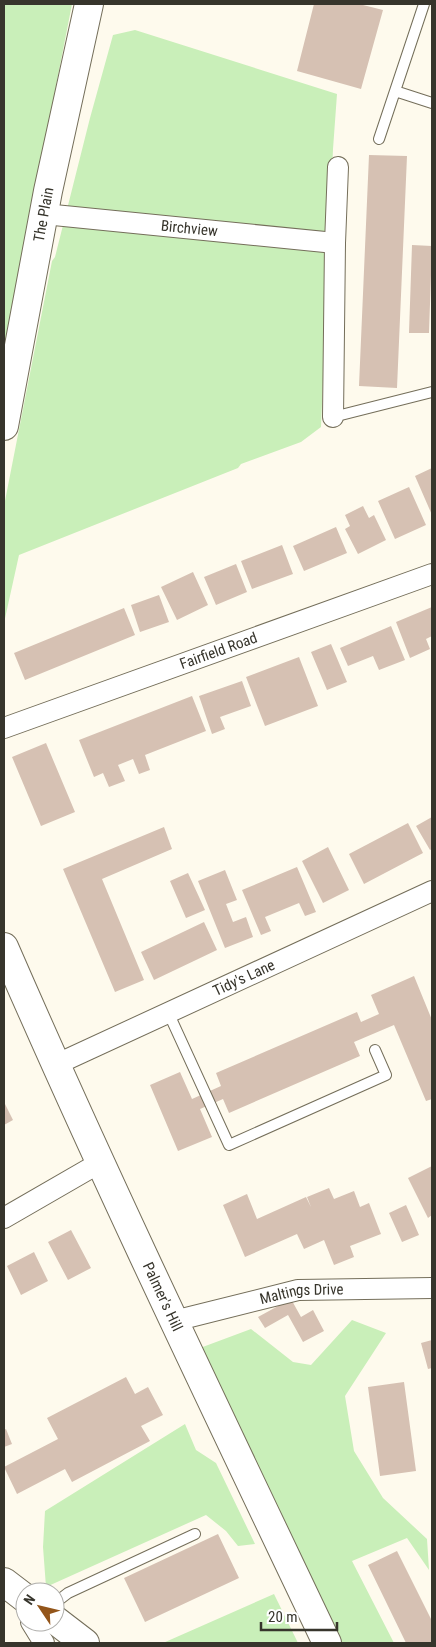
<svg xmlns="http://www.w3.org/2000/svg" width="436" height="1647" viewBox="0 0 436 1647" font-family="'Roboto Condensed',sans-serif">
  <rect width="100%" height="100%" fill="#fefaed"/>
  <path fill="#c9efb9" d="M4,4H72L4,353Z
    M135,30L337,94L333,149L321,427L301,442L241,464L238,468L19,555L4,623V506L52,261L55,257L90,118L113,35Z
    M352,1320L386,1333L345,1396L354,1451L383,1498L427,1539L429,1570L407,1538L352,1561L394,1643H337L200,1348L251,1329L293,1362L311,1365Z
    M185,1424L196,1450L216,1463L255,1544L238,1546L226,1531L206,1515L46,1587L43,1547L45,1511Z
    M274,1594L298,1643H163Z"/>
  <path fill="#d6c1b3" d="M314,4H359L383,10L361,89L297,71Z
    M369,155L407,156L397,388L359,386Z
    M412,245L432,246L429,333H409Z
    M432,468V515L415,476Z
    M409,487L426,525L395,539L378,501Z
    M363,506L369,518L374,515L386,540L358,554L345,529L350,526L345,515Z
    M336,527L347,553L304,571L293,546Z
    M282,545L293,574L252,589L241,561Z
    M236,564L247,592L216,605L204,577Z
    M193,572L208,605L177,620L161,587Z
    M159,595L169,622L140,632L131,605Z
    M432,607V636L426,639L430,649L410,658L396,622Z
    M124,608L135,635L25,680L14,653Z
    M391,626L405,660L379,670L373,656L348,666L340,648Z
    M331,644L347,682L327,690L311,652Z
    M299,657L318,706L265,726L246,677Z
    M242,681L251,706L220,717L225,729L212,734L199,696Z
    M192,696L206,731L145,755L150,770L139,774L133,759L118,765L125,781L109,787L103,773L94,777L79,740Z
    M46,743L75,812L41,826L12,757Z
    M432,817V849L430,850L416,826Z
    M408,823L423,853L364,884L349,854Z
    M164,827L172,849L102,879L144,980L115,992L63,869Z
    M328,847L349,890L323,903L302,861Z
    M297,867L316,912L305,916L299,903L265,917L271,931L261,935L242,890Z
    M225,870L237,900L226,904L233,922L246,917L253,937L225,948L198,881Z
    M188,873L205,910L186,918L170,881Z
    M204,922L217,950L154,980L141,952Z
    M414,976L432,1020V1099L426,1101L394,1025L354,1042L360,1056L229,1113L223,1099L200,1109L212,1137L178,1151L150,1085L180,1072L192,1099L221,1086L216,1073L357,1012L361,1022L379,1014L371,995Z
    M4,1102L13,1120L4,1125Z
    M432,1166V1215L428,1218L408,1178Z
    M329,1188L334,1199L354,1191L360,1207L369,1203L381,1234L350,1246L354,1257L334,1265L324,1240L304,1249L297,1234L245,1257L223,1205L247,1194L257,1219L306,1197L311,1207L307,1197Z
    M406,1205L419,1235L402,1242L389,1213Z
    M71,1230L91,1268L68,1280L48,1242Z
    M34,1252L48,1281L21,1295L7,1266Z
    M291,1299L301,1317L313,1310L324,1331L303,1342L288,1315L265,1328L258,1317Z
    M432,1340V1368L428,1369L421,1343Z
    M126,1377L135,1394L148,1387L163,1415L141,1426L150,1441L72,1482L65,1469L17,1494L4,1467L58,1439L47,1418Z
    M404,1382L416,1471L380,1476L368,1387Z
    M6,1429L12,1444L4,1447V1430Z
    M218,1534L239,1578L145,1622L124,1578Z
    M397,1551L432,1621V1643H406L368,1565Z"/>
  <g fill="none" stroke-linecap="round" stroke-linejoin="round">
    <g stroke="#746e5a" stroke-width="12">
      <path id="service" d="M395,91L432,103
        M379,139L424,4
        M333,417L432,392
        M168,1012L229,1145L386,1075L375,1050
        M55,1603L68,1593L195,1534"/>
    </g>
    <g stroke="#746e5a" stroke-width="22">
      <g id="minor">
        <path id="s1" d="M44,214L335,243"/>
        <path d="M333,417L335,243L338,167"/>
        <path id="s2" d="M4,728L432,574"/>
        <path id="s3" d="M55,1065L432,891"/>
        <path d="M4,1218L101,1162"/>
        <path id="s4" d="M174,1321L298,1290L432,1288"/>
        <path d="M31,1622L44,1643"/>
      </g>
    </g>
    <g stroke="#746e5a" stroke-width="30">
      <g id="secondary">
        <path id="s5" d="M4,426L48,191L89,4"/>
        <path id="s6" d="M4,947C106,1182 217,1412 327,1643"/>
        <path d="M4,1582L25,1598"/>
        <path d="M55,1620L85,1643"/>
      </g>
    </g>
    <use href="#service" stroke="#fff" stroke-width="10"/>
    <use href="#minor" stroke="#fff" stroke-width="20"/>
    <use href="#secondary" stroke="#fff" stroke-width="28"/>
  </g>
  <g text-anchor="middle" stroke-width="4" stroke-linejoin="round" paint-order="stroke">
    <g font-size="15" fill="#37352c" stroke="#fff">
      <text dy="5" stroke="none"><textPath href="#s5" startOffset="215">The Plain</textPath></text>
      <text dy="5" stroke="none"><textPath href="#s1" startOffset="146">Birchview</textPath></text>
      <text dy="5" stroke="none"><textPath href="#s2" startOffset="228">Fairfield Road</textPath></text>
      <text dy="5" stroke="none"><textPath href="#s3" startOffset="208">Tidy's Lane</textPath></text>
      <text dy="5" stroke="none"><textPath href="#s4" startOffset="131">Maltings Drive</textPath></text>
      <text dy="5" stroke="none"><textPath href="#s6" startOffset="384">Palmer's Hill</textPath></text>
    </g>
  </g>
  <rect width="436" height="1647" fill="none" stroke="#37352c" stroke-width="10"/>
  <g transform="translate(40 1607) rotate(305)"><circle r="24" fill="#ffffff" stroke="#afaeab"/>
  <path d="M0-4L9 19L0 12L-9 19Z" fill="#93551a"/>
  <text y="-8" font-size="14" font-weight="bold" text-anchor="middle" fill="#37352c">N</text>
  </g>
  <path d="M261 1622v8h76v-8" fill="none" stroke="#37352c" stroke-width="2.5"/>
  <text x="268" y="1622" font-size="15" fill="#37352c" stroke="#ffffff" stroke-width="4" paint-order="stroke">20 m</text>
</svg>
